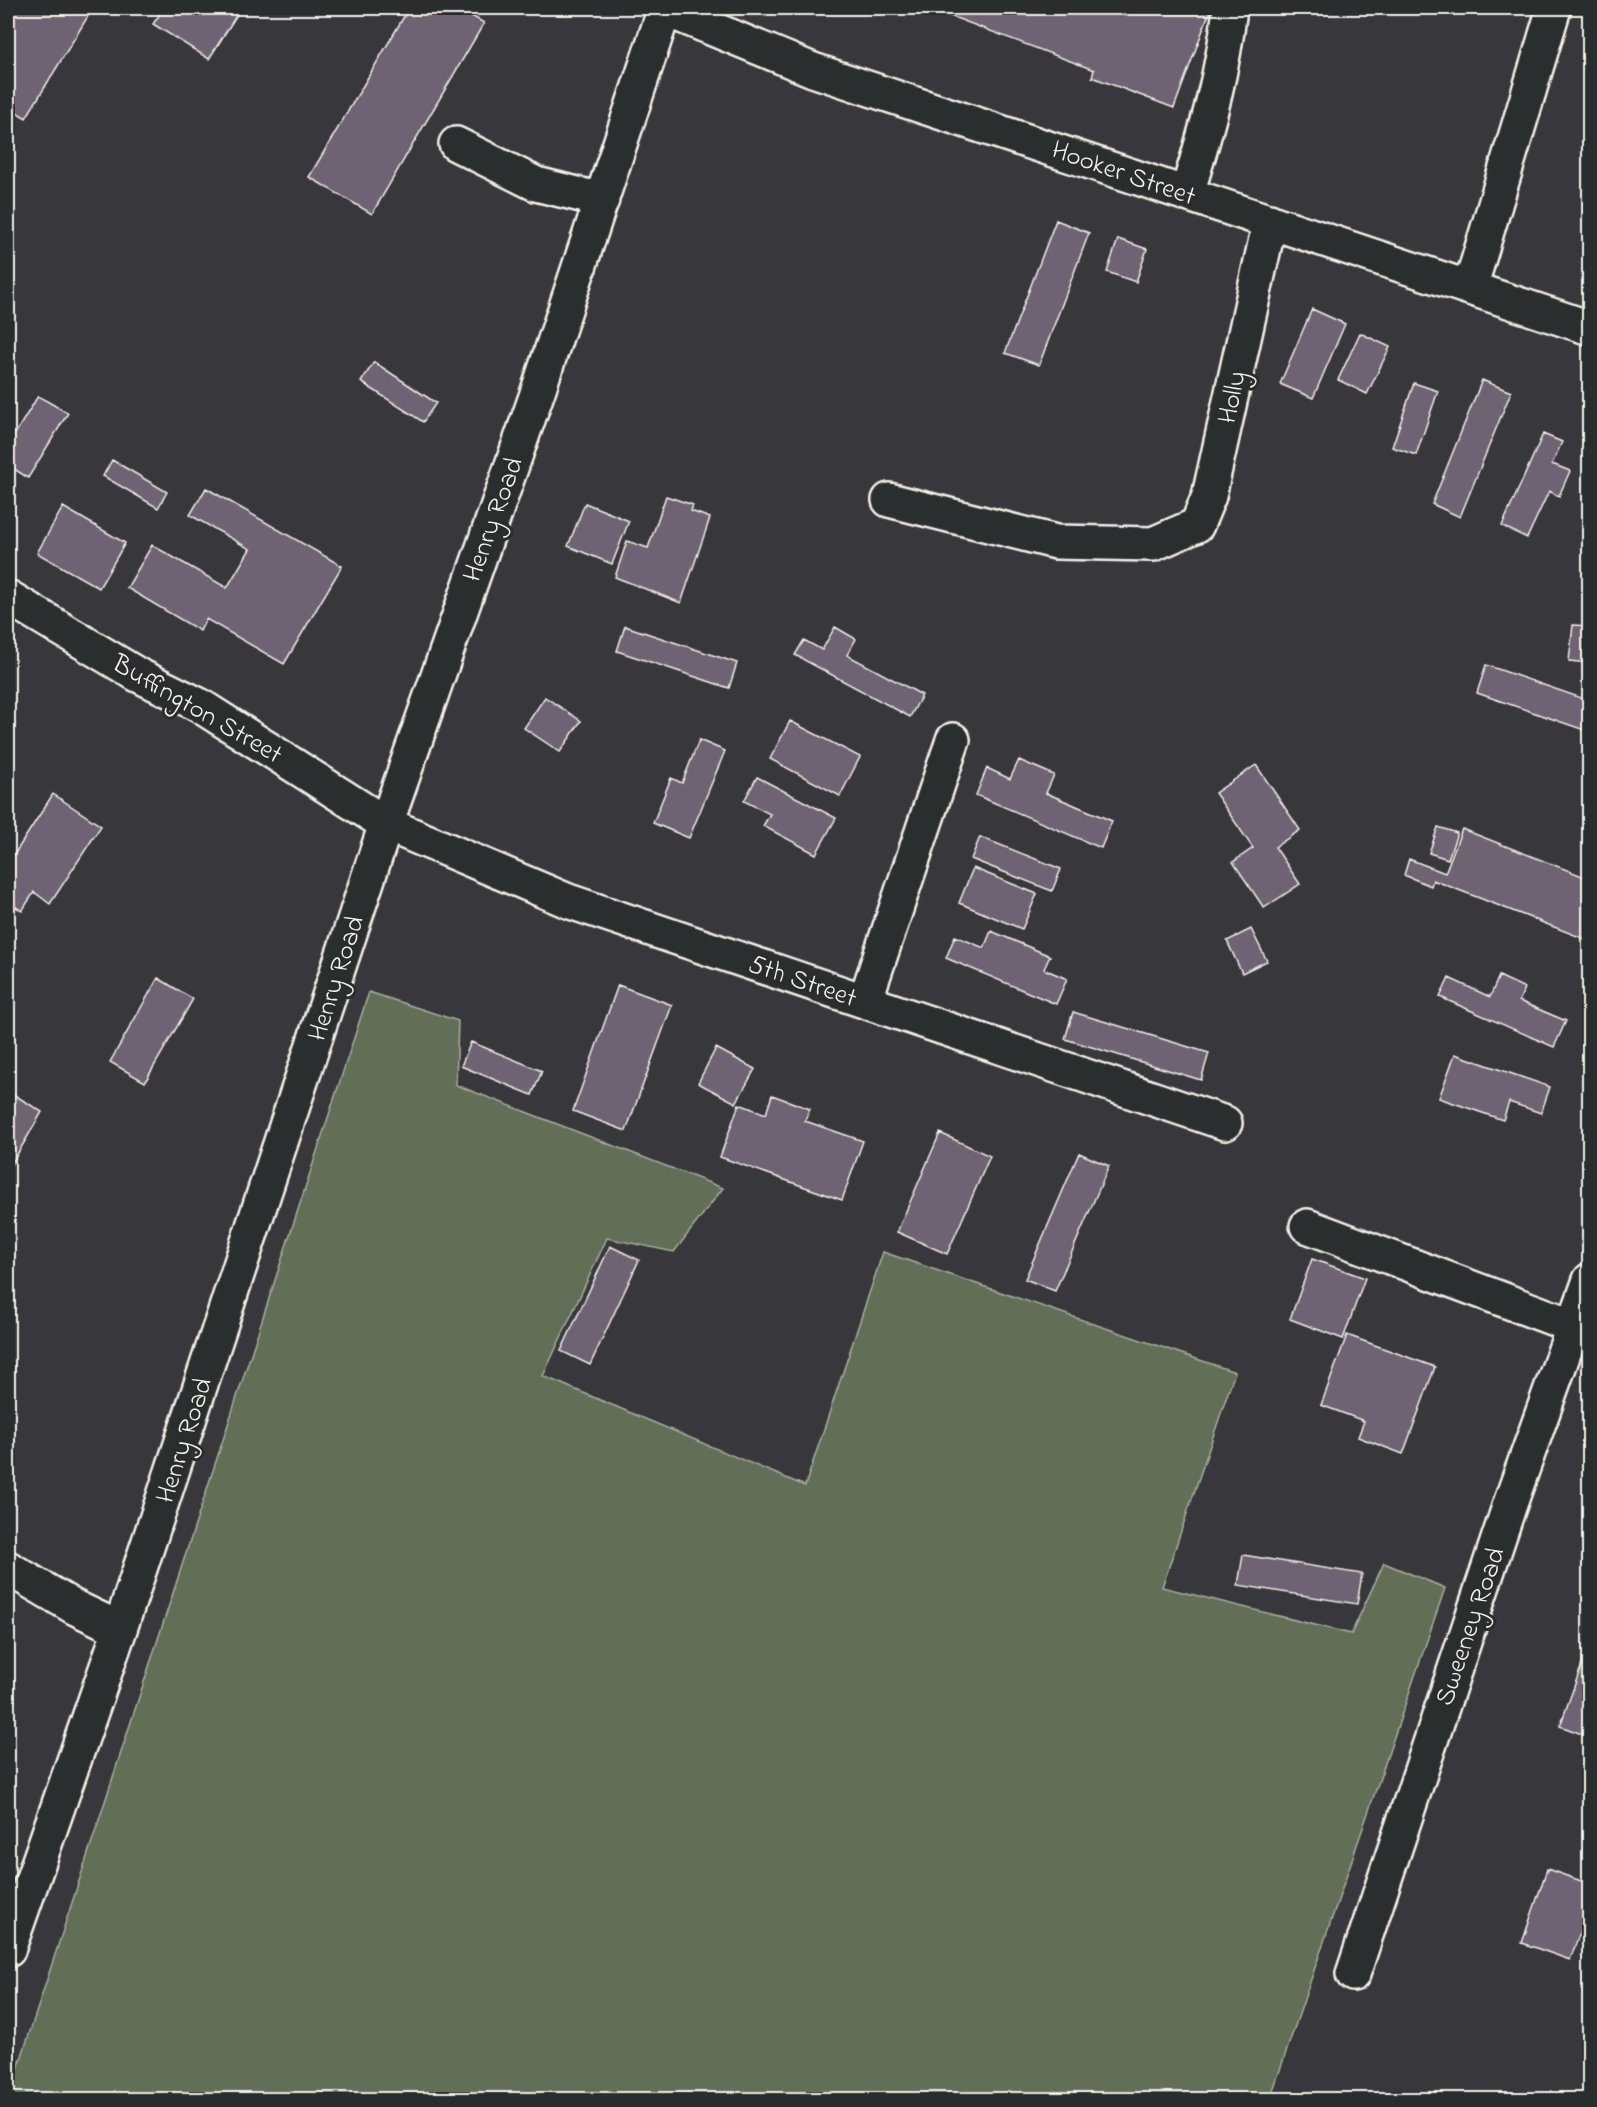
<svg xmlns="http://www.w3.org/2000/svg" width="1597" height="2107" viewBox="0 0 1597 2107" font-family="'Indie Flower',sans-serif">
  <rect width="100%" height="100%" fill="#38383c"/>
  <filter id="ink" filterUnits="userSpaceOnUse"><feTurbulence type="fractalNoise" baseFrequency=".0167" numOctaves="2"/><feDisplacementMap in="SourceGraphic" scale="12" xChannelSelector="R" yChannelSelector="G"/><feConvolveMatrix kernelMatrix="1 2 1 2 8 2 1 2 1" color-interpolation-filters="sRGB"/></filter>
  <g filter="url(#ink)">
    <path fill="#626e56" stroke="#abb09f" stroke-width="1.5" d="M369,992L458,1021L456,1085L723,1188L674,1252L607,1238L543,1376L805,1486L883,1252L1235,1372L1162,1587L1351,1634L1384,1563L1445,1588L1270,2099H8Z"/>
    <path fill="#6e6373" stroke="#f4f1e8" stroke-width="1.5" d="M8,8H93L26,118L8,107Z
      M164,8H241L209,59L153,24Z
      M409,8H458L484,23L372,214L309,177Z
      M929,8H1211L1174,108L1092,77L1094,70Z
      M1056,220L1089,233L1039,365L1005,353Z
      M1118,239L1147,249L1136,282L1107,272Z
      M1312,309L1345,324L1313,398L1280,384Z
      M1360,333L1390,347L1367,394L1338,380Z
      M374,362L436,403L423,422L361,382Z
      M1482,380L1511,392L1460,517L1432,504Z
      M1414,383L1438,391L1416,455L1392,447Z
      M38,396L68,413L28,478L8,465V445Z
      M1543,434L1562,442L1552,464L1570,471L1559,496L1549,491L1527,538L1502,526Z
      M112,460L167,492L158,508L103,476Z
      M206,488L342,566L284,664L206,619L200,631L127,588L152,545L227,588L250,549L190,515Z
      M666,496L693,505L691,511L710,518L681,603L615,577L627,541L648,548Z
      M585,503L629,521L612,564L568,546Z
      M63,507L125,543L99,588L37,553Z
      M1573,625L1590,626V663L1569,661Z
      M625,626L737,663L729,688L617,651Z
      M835,627L856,639L847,655L922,695L910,717L795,655L804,640L822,650Z
      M1486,665L1590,701V732L1477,693Z
      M545,697L581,721L560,752L524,728Z
      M790,721L860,757L840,796L770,759Z
      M699,740L725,751L689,838L653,823L671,778L682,783Z
      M1019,760L1054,775L1046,793L1112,821L1101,848L976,795L987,768L1010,779Z
      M1256,765L1300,830L1275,847L1300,884L1264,908L1233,862L1253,848L1215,793Z
      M757,777L836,818L816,854L763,826L770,814L744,801Z
      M53,794L101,826L50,904L34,892L22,911L8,902V864Z
      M1438,827L1457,833L1448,859L1429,853Z
      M1462,829L1590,879V941L1433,880L1431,886L1404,875L1409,859L1445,873Z
      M980,837L1061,869L1052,891L971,859Z
      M973,868L1037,894L1022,929L959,903Z
      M1251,929L1267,961L1242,973L1227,941Z
      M991,931L1050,956L1044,969L1067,979L1056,1004L946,958L955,936L984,948Z
      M1499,976L1525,988L1519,1001L1566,1021L1554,1047L1440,997L1449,978L1490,997Z
      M158,978L193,999L145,1082L110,1062Z
      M618,985L672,1005L626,1131L573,1111Z
      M1073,1012L1209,1053L1201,1080L1065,1039Z
      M471,1042L542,1071L532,1095L461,1066Z
      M716,1048L755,1069L736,1103L698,1083Z
      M1455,1054L1550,1087L1541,1113L1509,1102L1503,1120L1439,1098Z
      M8,1091L42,1112L8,1170Z
      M772,1095L810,1109L805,1121L863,1141L842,1200L720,1157L739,1104L766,1114Z
      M940,1133L990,1156L947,1254L897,1232Z
      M1079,1153L1109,1166L1055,1291L1025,1279Z
      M610,1246L639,1260L590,1365L561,1351Z
      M1312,1259L1365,1278L1343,1339L1290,1319Z
      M1347,1335L1435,1367L1403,1454L1358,1437L1364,1421L1321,1405Z
      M1243,1555L1362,1574L1357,1604L1238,1585Z
      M1585,1656L1590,1657V1737L1560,1726Z
      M1547,1869L1590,1884V1904L1570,1960L1522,1943Z"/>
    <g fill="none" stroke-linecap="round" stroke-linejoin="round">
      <g stroke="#f4f1e8" stroke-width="38">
        <path id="minor" d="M662,8L813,70L1590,328
          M456,144L536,184L602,200
          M1187,193C1206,132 1223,72 1230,8
          M1470,288L1554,8
          M889,500L1056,542L1153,544L1197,525L1209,496L1270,221
          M8,597L138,675L199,705L386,824L568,901L1225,1123
          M865,1001L953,740
          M1307,1226L1573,1326
          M8,1568L74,1607L120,1629
          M8,1950L120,1629L386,824L538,391L665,8
          M1353,1974L1510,1504L1590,1280"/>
      </g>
      <use href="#minor" stroke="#2a2d2e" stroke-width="33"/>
    </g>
  </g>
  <g text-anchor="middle" stroke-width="6" stroke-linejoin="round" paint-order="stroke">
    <g font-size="27" fill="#f4f1e8" stroke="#2a2d2e">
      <text transform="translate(1124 172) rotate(19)" y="9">Hooker Street</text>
      <text transform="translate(1231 397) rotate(-78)" y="9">Holly</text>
      <text transform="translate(492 519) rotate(-70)" y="9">Henry Road</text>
      <text transform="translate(198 708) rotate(30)" y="9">Buffington Street</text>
      <text transform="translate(335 978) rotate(-72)" y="9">Henry Road</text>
      <text transform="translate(803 980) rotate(19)" y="9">5th Street</text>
      <text transform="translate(183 1440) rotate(-72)" y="9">Henry Road</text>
      <text transform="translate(1469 1626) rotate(-71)" y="9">Sweeney Road</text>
    </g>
  </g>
  <rect width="1597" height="2107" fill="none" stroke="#2a2d2e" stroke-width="30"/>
  <rect x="15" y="15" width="1567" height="2077" fill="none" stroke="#f4f1e8" stroke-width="2" filter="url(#ink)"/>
</svg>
